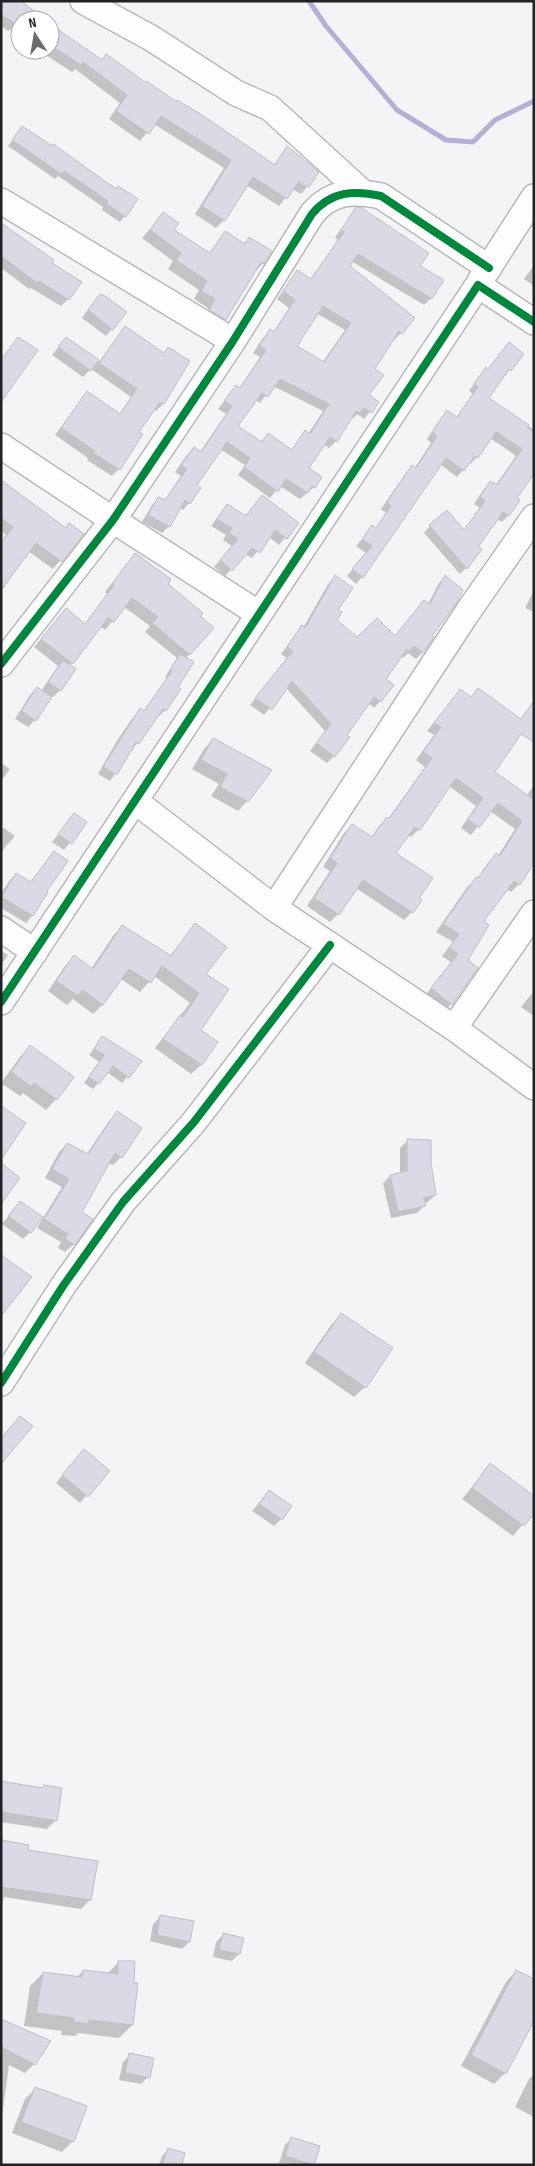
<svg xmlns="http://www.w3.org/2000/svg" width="535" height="2166" viewBox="0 0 535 2166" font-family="'Sofia Sans Condensed',sans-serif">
  <rect width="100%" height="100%" fill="#f4f3f6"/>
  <path fill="#0003" fill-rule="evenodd" d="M1,1L44,20H20V36L11,29L8,31L1,26Z
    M50,25L102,61L145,84L274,165L287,148L294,176L293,178L307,187L301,194L292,189L279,206L246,185L224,220L216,228L195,214L224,168L154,124L140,141L109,119L120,103L75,69L72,72L38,50H50Z
    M22,128L116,190L136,200L125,216L120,222L102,210L103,207L58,176L55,179L8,146Z
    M357,209L419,267L431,298L424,305L351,261L348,266L401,333L394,340L393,339L373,369L368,395L378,402L364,419L357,414L352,419L350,418L336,441L329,448L323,444L307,468L314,487L300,499L280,486L270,498L238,475L245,465L220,449L195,486L189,503L183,510L179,507L169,526L162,533L142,522L152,505L159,498L164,501L181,476L175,472L187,455L194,448L200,452L226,414L218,409L236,387L239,389L260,357L253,353L263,338L270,331L273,333L289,308L277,299L298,271L310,280L338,240L335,237ZM316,313L345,330L322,363L295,346ZM273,386L323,411L308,434L305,432L291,450L268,435L260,442L236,426L255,400L260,403Z
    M164,213L172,230L209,254L225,232L244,244L249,239L263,263L255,272L225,319L217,328L201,318L208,308L194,299L199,290L168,269L173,261L142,238Z
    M1,225L50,264L68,299L61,306L31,288L29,289L1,268Z
    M534,265V286L524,279Z
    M93,303L112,329L106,336L82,318Z
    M125,328L162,354L168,349L189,361L163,404L156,411L153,409L137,432L119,469L112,476L87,460L88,458L55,435L87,392L119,415L131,397L91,369L83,377L52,355L66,338L99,362Z
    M509,344L522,354L487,398L534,430V457L508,516L502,522L497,519L477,547L466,568L460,574L424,533L430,526L463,531L480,508L474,504L484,489L490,482L495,486L516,456L490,438L477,457L470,464L469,463L457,477L440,464L362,577L356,584L347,576L366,553L356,546L372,527L375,529L386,513L381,509L406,473L412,467L414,469L431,443L427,439L441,418L447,412L456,418L473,394L469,391L480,375L487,370Z
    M1,480L66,529L82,534L53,569L28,551L1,592V542L6,535L1,531Z
    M262,496L297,523L279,545L269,537L252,558L245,554L225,576L214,567L232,546L223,540L226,535L211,526L227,505L245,516Z
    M135,554L198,617L190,654L185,658L176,687L165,710L159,716L157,715L110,781L98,774L118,739L134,716L140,710L143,712L167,678L165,677L177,658L145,632L150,626L124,607L105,630L100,626L69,666L60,690L53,697L51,696L35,720L28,727L15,719L30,695L37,688L41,691L58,666L34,647L66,610L84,625L107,594L105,592Z
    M335,577L336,620L357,639L394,637L424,602L428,604L439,583L445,577L430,636L423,652L416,659L408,653L403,658L401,656L384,680L380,701L374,708L368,703L345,735L334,756L327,763L310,751L325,731L286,688L264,715L250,705L287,658L281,654L296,634L303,628L328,584Z
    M534,590V612L525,608Z
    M478,689L493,772L526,796L534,785V861L519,884L511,892L507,889L482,922L466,960L451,1004L444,1012L424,997L451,962L442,956L453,942L436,932L468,886L477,879L488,863L496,855L498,856L515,829L490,811L471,835L461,828L476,806L449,786L419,829L411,837L408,835L394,853L417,898L412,912L404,920L356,888L338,914L330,922L307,906L330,871L323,867L344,833L352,825L371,838L379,826L388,819L425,767L416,760L434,735L427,731L460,690L470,698Z
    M213,739L247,801L238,811L211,796L219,784L192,769L204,749Z
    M1,763L10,769L1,781Z
    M74,814L86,822L64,850L52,842Z
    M4,828L15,836L1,852V830Z
    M54,852L45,891L32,916L26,923L1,908V894L9,881L16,874L30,883Z
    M196,925L204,975L200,1031L216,1042L201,1065L191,1074L155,1048L190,1003L154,976L140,992L121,979L102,1005L93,1014L73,999L67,1005L48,991L65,966L74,957L91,969L113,936L122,926L169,957Z
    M1,951L8,955L1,965Z
    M534,991V1016L521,1007Z
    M102,1038L140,1061L122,1083L107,1072L93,1089L84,1083L99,1062L89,1055Z
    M30,1047L56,1099L46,1110L23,1093L20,1096L1,1083L20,1057Z
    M117,1113L121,1157L113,1165L108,1163L80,1212L74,1244L65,1252L58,1248L61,1242L37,1228L62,1187L45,1178L59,1152L67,1144L86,1155L109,1121Z
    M407,1141L435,1195L428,1202L424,1203V1206L417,1213L391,1218L383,1183L390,1176L400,1174V1148Z
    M20,1202L30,1232L23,1239L2,1224Z
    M341,1315L365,1387L354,1397L305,1363L331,1325Z
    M77,1458L108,1471L80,1503L56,1483Z
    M490,1465L534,1511L513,1536L462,1499Z
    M269,1491L281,1519L274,1526L252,1511Z
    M44,1787L56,1820L47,1829L1,1822V1799L42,1789Z
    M1,1824L3,1842L27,1851L90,1900L81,1909L4,1897L1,1907Z
    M160,1917L189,1942L182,1949L150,1941L153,1924Z
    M223,1935L239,1954L232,1961L213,1957L216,1942Z
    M119,1962L132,2025L119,2038L78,2033L75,2036L61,2035L62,2031L24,2026L30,1986L43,1973L77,1977L83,1971L107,1974Z
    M516,1971L505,2073L494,2084L461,2066L506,1982Z
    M1,2021L34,2064L25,2073L9,2065L1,2124Z
    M130,2055L148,2077L141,2084L119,2080L123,2062Z
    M534,2074V2117L515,2107L529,2079Z
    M35,2089L73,2141L62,2152L12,2133L25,2099Z
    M292,2138L318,2147L312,2165L279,2163L285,2145Z
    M169,2149L180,2165H159L162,2156Z"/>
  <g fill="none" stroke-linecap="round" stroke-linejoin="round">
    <path stroke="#b6aed4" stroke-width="5" d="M309,1L326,26L397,110L446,140L473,142L495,120L534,101"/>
  </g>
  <path fill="#dbd9e5" stroke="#bfbec1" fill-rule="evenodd" d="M1,1H21L46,20H19L17,24L1,15Z
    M50,24L102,60L106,54L145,82L146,81L177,102V100L202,115L275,165L287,146L319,172L309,187L299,181L287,199L253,177L225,221L202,206L231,160L161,116L149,134L116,111L127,95L83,62L81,65L50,45Z
    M22,126L52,146L53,144L116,189L118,186L138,199L126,217L106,204L108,201L64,171L61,174L12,140Z
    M356,207H360L429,253L420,266L444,280L432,299L358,254L350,266L415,318L402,334L399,331L375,369L384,375L369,395L379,402L372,413L364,408L360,413L356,411L337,442L330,437L309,468L322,477L315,488L312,486L308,493L286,479L278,492L244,467L250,458L227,442L197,485L201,488L190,504L185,500L170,527L148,515L158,497L165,500L187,469L181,465L194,447L201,452L232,406L224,401L236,385L240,388L266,350L259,346L270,329L274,332L295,300L283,291L297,270L311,279L344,232L341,230ZM323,306L351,323L324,362L297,346ZM280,379L329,404L310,434L305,430L292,450L268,433L262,442L238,426L262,393L268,397Z
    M163,212L179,223L174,230L210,253L225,231L245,244L249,237L272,251L264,264L261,262L226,320L209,310L215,299L201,291L207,281L176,260L181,253L150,230Z
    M1,223L54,260L52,263L82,282L69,300L39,281L37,283L1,256Z
    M100,294L105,296L127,312L113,330L88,310Z
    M125,326L164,353L168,347L190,361L164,404L160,402L139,432L143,434L120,470L93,453L95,451L61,428L87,391L120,414L137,389L99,363Z
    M18,337L38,350L1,402V360Z
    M66,337L99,360L91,371L58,347Z
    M509,342L524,354L511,371L509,369L489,398L529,425L527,427L534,432V474L517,498L520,500L509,516L503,512L478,547L482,549L467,569L429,525L447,510L464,530L485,501L480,497L490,481L497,485L522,449L496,432L478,458L475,456L464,471L446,458L363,578L352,569L372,546L362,539L372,525L376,528L391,506L387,502L412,465L416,468L437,436L432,432L447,410L457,417L478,387L474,384L486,367L488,369Z
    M1,480L66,528L69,523L84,534L62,562L36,543L1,590V543L13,527L1,518Z
    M262,495L299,523L287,539L275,530L260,553L252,548L232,571L220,560L238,539L229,533L232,528L217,519L227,504L246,516Z
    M135,553L171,579L168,584L203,613L200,616L214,628L190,655L152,623L158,617L132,598L114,622L108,618L73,664L41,639L66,608L85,624L114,585L112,584Z
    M335,575L353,588L338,610L342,612L337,620L357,637L377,618L395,636L424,600L430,604L445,575L463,590L457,602L432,636L434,637L423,653L414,646L410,652L407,649L386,679L394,685L381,702L374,697L347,735L350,737L335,757L316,743L331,724L292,681L272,710L255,698L293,651L287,647L302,625L305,628Z
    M180,654L194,662L178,687L181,689L166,711L163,709L139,744L136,742L117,775L103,767L140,708L144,711L172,671L170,670Z
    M63,660L76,669L61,691L48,682Z
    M37,687L52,697L36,721L21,711Z
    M478,688L521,719L534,701V742L521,734L495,772L534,800V863L520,885L514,881L484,921L489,925L468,960L478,968L452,1005L431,988L458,954L449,948L459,934L443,924L476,877L478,878L496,853L500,856L522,821L498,803L479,828L468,819L483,798L456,778L420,830L415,827L396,853L433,878L419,898L422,900L413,913L363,880L339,915L314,898L337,863L330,858L352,824L372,837L387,817L389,819L432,758L423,752L441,727L434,723L460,689L471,697Z
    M213,738L272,770L248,802L220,787L227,774L201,760Z
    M74,813L87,822L72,844L58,834Z
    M54,851L68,861L47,891L48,892L33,916L1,897L16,873L31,882Z
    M195,923L227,947L206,974L229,989L201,1030L218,1042L202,1065L163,1039L180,1015L183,1017L199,993L162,966L151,983L129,969L103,1005L82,990L78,996L56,981L74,955L93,969L122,925L171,956Z
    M102,1036L142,1061L129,1078L113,1066L99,1084L89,1077L104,1055L94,1049Z
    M30,1045L74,1077L57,1100L34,1083L32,1087L11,1072Z
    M1,1106L26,1123L1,1160Z
    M117,1111L142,1128L122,1158L115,1153L82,1212L93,1219L75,1245L65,1239L68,1234L44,1219L69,1179L52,1169L67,1143L88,1154Z
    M407,1139L431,1140V1163L436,1195L424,1198L426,1206L398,1212L390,1175L407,1171Z
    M1,1163L20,1178L1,1204Z
    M20,1201L43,1217L31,1233L8,1216Z
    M1,1255L32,1277L1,1316Z
    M341,1313L393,1348L366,1388L314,1352Z
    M20,1416L33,1426L1,1464V1438Z
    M84,1449L110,1471L88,1497L62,1475Z
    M490,1463L534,1496V1514L524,1526L472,1488Z
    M269,1490L292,1506L282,1520L259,1504Z
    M1,1781L43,1788L44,1785L62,1788L57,1821L1,1812Z
    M1,1840L29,1845L28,1850L98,1861L91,1900L1,1887Z
    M160,1915L194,1921L190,1942L157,1935Z
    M223,1933L244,1938L240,1954L219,1950Z
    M118,1961H135L134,1983H138L133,2025L89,2020V2024L73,2022L74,2018L36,2013L43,1972L82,1977L83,1970L118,1974Z
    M516,1970L534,1979V2021L506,2074L471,2055Z
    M1,2019L51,2041L35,2065L1,2047Z
    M129,2053L154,2058L150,2078L125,2073Z
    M35,2087L87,2106L74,2142L21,2122Z
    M291,2137L320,2146L314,2165L285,2156Z
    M168,2148L185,2153L182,2165H162Z"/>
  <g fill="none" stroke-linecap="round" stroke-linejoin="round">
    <g stroke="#b9b8bb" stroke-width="28">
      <path id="minor" d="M83,1L151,38L236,93L270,108L362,192
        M1,201L233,341
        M480,281L534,197
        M1,446L113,520L259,614
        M1,664L113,520L233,341L312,214C331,191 354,190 381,196L489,268
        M135,801L274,908L454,1028L534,1087
        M274,908L467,613L534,517
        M1,929L35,952
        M1,1002L478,285L534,322
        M454,1028L534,913
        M1,1383L63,1286L123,1202L194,1122L330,945"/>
    </g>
    <use href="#minor" stroke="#fdfdfe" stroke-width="25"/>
    <g stroke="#fff" stroke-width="11">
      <path id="cycleway" d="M1,664L113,520L233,341L312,214C331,191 354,190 381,196L489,268
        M1,1002L478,285L534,322
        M1,1383L63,1286L123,1202L194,1122L330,945"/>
    </g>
    <use href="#cycleway" stroke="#00873e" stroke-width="8"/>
  </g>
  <rect width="535" height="2166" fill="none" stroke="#222224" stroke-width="5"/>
  <g transform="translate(35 35) rotate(348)"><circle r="24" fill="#ffffff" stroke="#a7a7a7"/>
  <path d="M0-4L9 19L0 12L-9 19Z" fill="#6c6b6e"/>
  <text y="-8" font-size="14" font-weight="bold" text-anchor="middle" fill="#222224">N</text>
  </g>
</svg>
